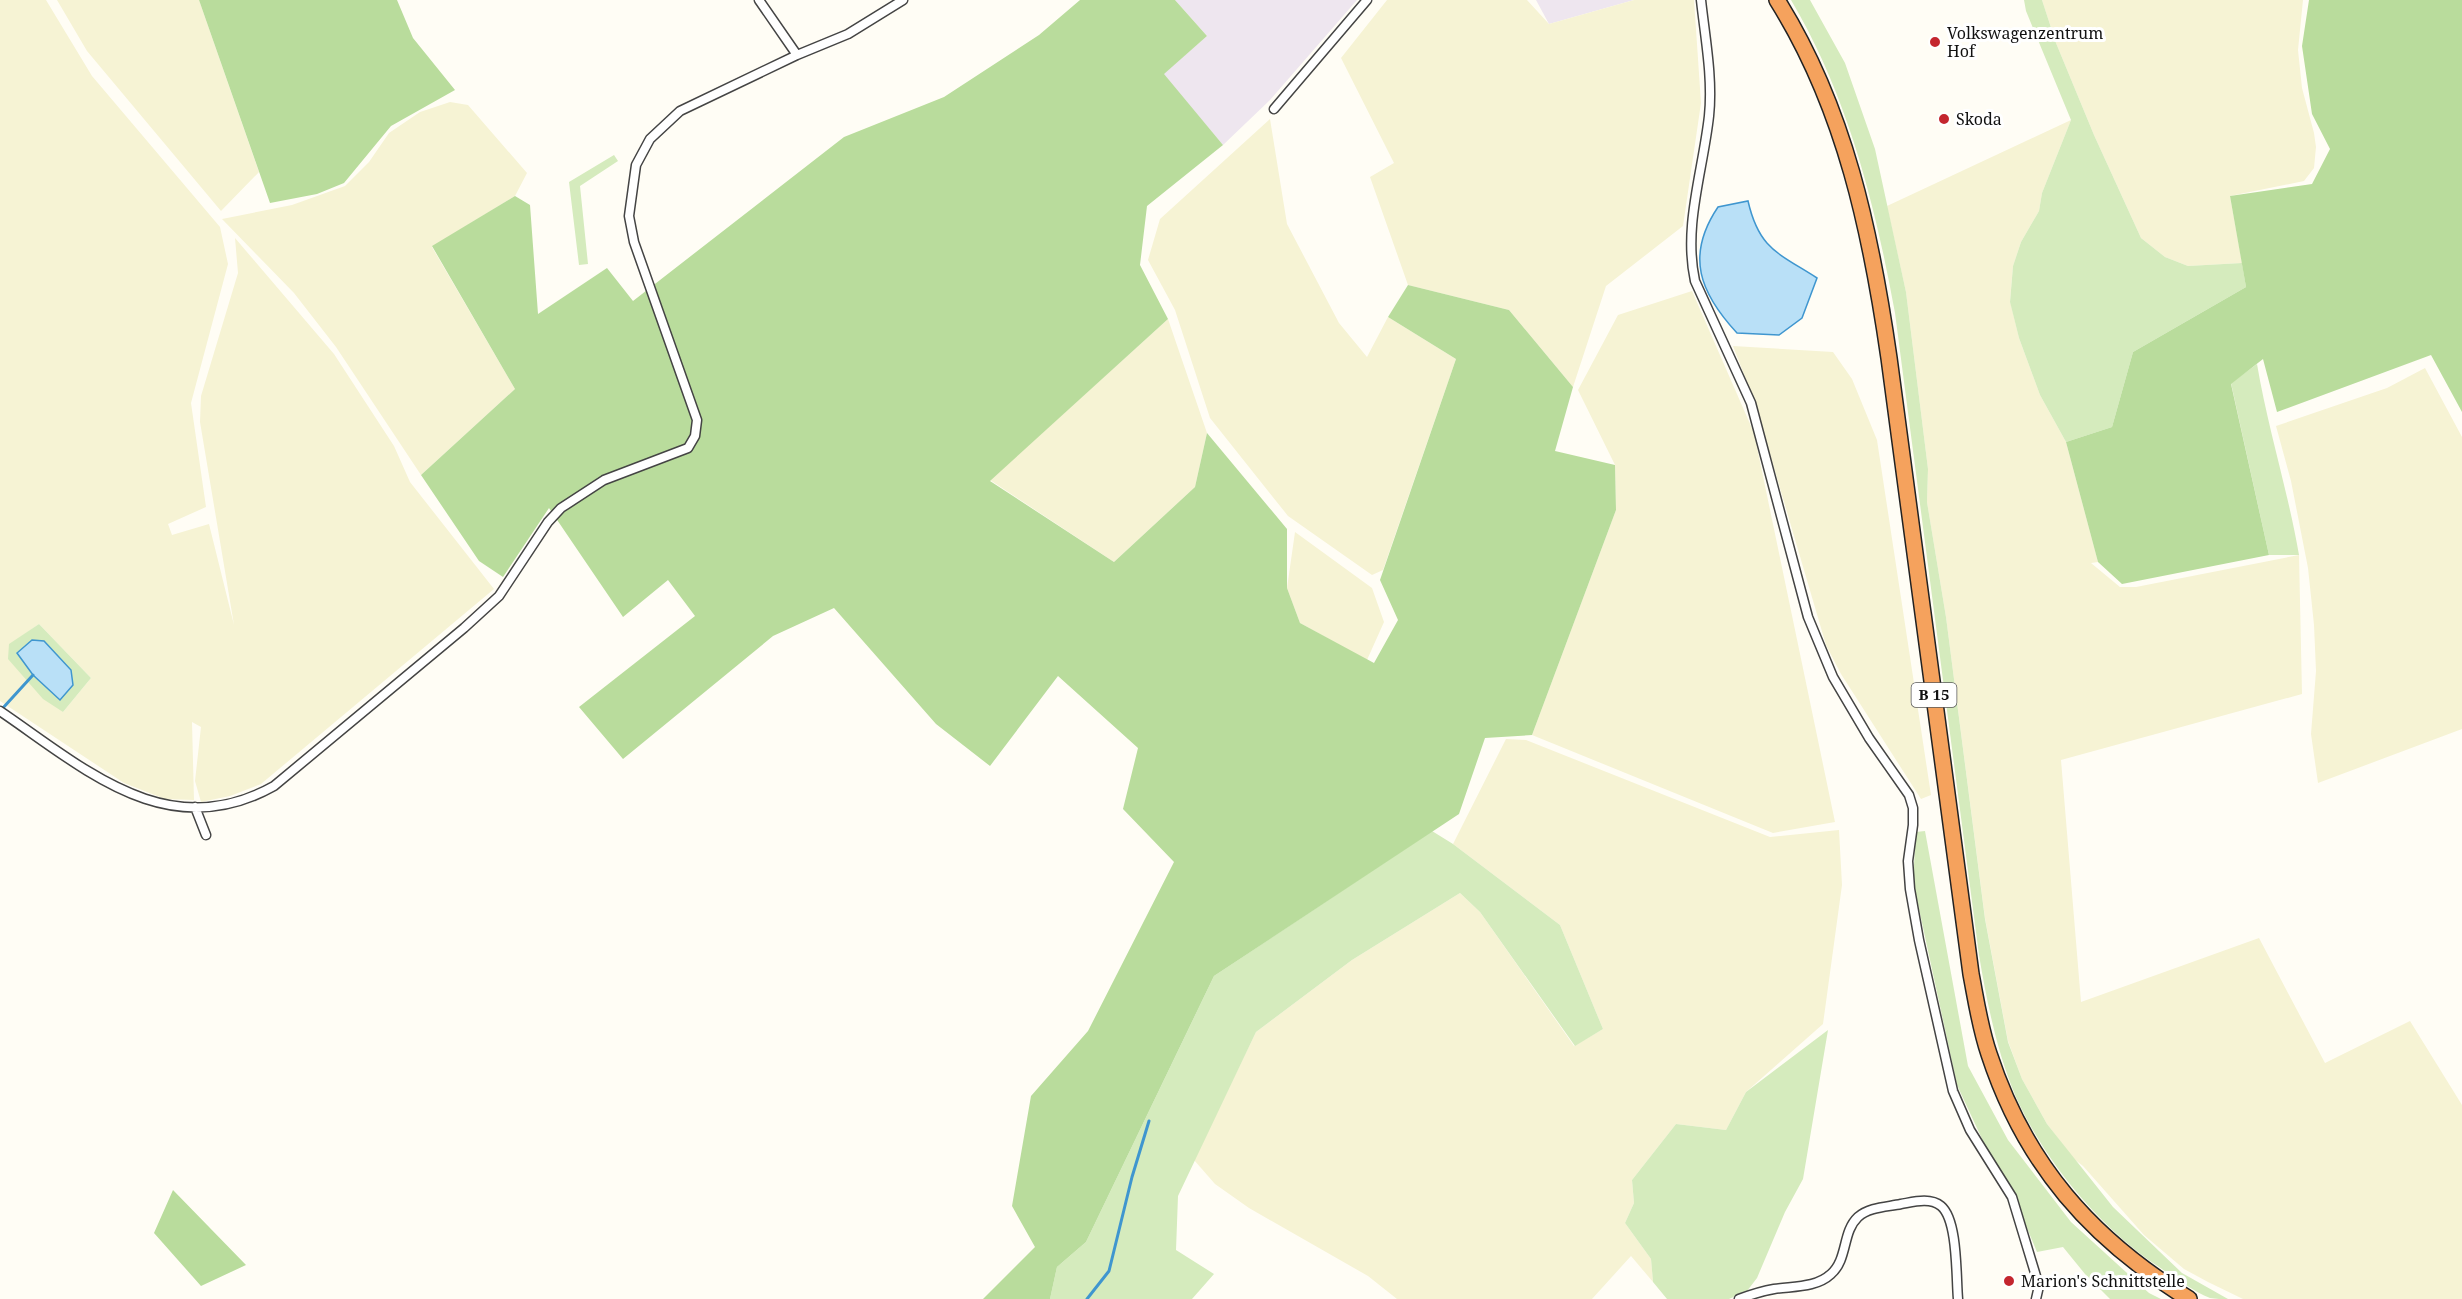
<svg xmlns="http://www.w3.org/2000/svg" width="2462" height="1299" viewBox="0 0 2462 1299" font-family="'Noto Serif',serif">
  <rect width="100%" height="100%" fill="#fffdf5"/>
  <path fill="#eee6ef" d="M1175,0H1357L1270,100L1223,145L1163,74L1207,36Z
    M1536,0H1634L1549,24Z"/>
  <path fill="#f6f3d4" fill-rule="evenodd" d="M0,0H46L92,76L220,227L228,264L191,403L206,507L168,524L172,535L209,524L234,625L200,422L201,396L238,273L235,238L334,354L394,446L410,482L494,589L261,784L230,796L201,802L195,781L201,727L192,722L194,800L165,799L124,783L0,701ZM39,624L91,678L63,712L9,645Z
    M57,0H199L259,172L221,211L87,51Z
    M1387,0H1527L1549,24L1634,0H1694L1701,103L1683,226L1606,286L1573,387L1509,310L1408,285L1370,177L1394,163L1341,58Z
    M2042,0H2303L2298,50L2302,88L2314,133L2316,147L2314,168L2304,181L2230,196L2242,263L2188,266L2165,257L2141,238L2094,135L2056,43Z
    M450,102L468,105L527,173L515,196L432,247L515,389L421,475L336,347L294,293L222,219L292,205L345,186L369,162L389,133L420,112Z
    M1270,119L1287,224L1339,323L1367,357L1388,317L1456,359L1383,570L1372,575L1288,516L1210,418L1175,310L1148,260L1160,219Z
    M2071,120L2042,193L2039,211L2021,242L2013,266L2010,301L2019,338L2040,395L2066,442L2098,562L2091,563L2120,587H2136L2299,555L2302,694L2061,760L2081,1002L2259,938L2325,1063L2410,1021L2462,1105V1299H2243L2208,1282L2184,1269L2144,1235L2083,1166L2074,1159L2047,1124L2022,1079L2008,1041L1985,918L1946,617L1927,502L1928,469L1906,292L1887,206Z
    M1692,291L1754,433L1835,822L1773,833L1532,735L1616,510L1615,465L1578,390L1618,315Z
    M1168,319L1207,433L1195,487L1114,562L990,480Z
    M1733,346L1833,352L1852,379L1877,440L1931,795L1921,799L1841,674L1826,645L1755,403Z
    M2425,368L2462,437V729L2318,783L2311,734L2316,671L2314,625L2308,568L2291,481L2276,426L2387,388Z
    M1295,532L1372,588L1384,622L1367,660L1300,623L1287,588Z
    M1506,739L1526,740L1770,837L1839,830L1842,885L1823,1024L1746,1092L1726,1130L1676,1124L1632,1180L1634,1203L1625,1223L1651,1259L1653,1282L1631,1256L1592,1299H1397L1368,1276L1249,1208L1215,1184L1194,1160L1256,1032L1352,960L1460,893L1480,912L1574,1046L1603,1029L1560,925L1453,844Z"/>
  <path fill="#d5ebbd" d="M1791,0H1810L1845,63L1875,149L1906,292L1928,469L1927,502L1946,617L1985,919L2008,1042L2022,1079L2047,1124L2113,1207L2182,1273L2228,1299C2223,1299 2215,1299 2210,1298C2193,1291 2175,1278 2159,1267C2100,1228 2045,1162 2016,1097C1997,1052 1987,1003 1979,955L1895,313C1875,204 1848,96 1791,0Z
    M2024,0H2042L2056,43L2094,135L2141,238L2165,257L2188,266L2242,263L2246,287L2133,352L2112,427L2066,442L2040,395L2019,338L2010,302L2013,266L2021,242L2039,211L2042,193L2071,120L2026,11Z
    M614,155L618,161L580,186L588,264L579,265L569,182Z
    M2257,364C2268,429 2288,491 2299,555H2269L2231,383Z
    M39,624L91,678L63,712L43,699L8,659L9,644Z
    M1432,831L1453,844L1560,925L1603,1029L1575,1046L1480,912L1460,893L1352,960L1256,1032L1178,1196L1176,1250L1214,1274L1192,1299H1050L1057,1267L1086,1242L1214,976Z
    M1925,831L1968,1066L2008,1140L2071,1222L2149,1293L2161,1299H2110L2085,1274L2063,1247L2037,1252L2011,1190L1996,1169L1957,1085L1913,881L1916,832Z
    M1828,1030L1803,1179L1785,1212L1757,1278L1747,1291L1729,1299H1667L1653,1282L1651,1259L1625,1223L1634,1203L1632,1180L1676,1124L1726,1130L1746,1092Z"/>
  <path fill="#b9dc9c" d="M199,0H397L413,38L455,90L391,126L344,183L317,194L270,203Z
    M1080,0H1175L1207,36L1164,74L1223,145L1147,206L1140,265L1168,319L990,481L1114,562L1195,487L1207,433L1287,529V588L1300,623L1374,663L1398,620L1380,580L1456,359L1388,317L1408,285L1509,310L1573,387L1555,451L1615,465L1616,510L1532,735L1485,738L1459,814L1214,976L1086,1242L1057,1267L1050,1299H983L1035,1247L1012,1206L1031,1096L1088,1031L1174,862L1123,809L1138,748L1058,676L990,766L936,724L834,608L773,636L623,759L579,707L695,616L668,580L623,617L549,508L503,577L479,561L421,475L515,389L432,246L515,196L530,205L538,314L607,268L633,301L844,137L944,97L1039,35Z
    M2309,0H2462V412L2431,355L2277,412L2263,359L2231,384L2269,555L2122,584L2098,562L2066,442L2112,427L2133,352L2246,287L2230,196L2312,184L2330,149L2312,114L2302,46Z
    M173,1190L246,1265L201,1286L154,1233Z"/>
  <path fill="#b9e0f7" stroke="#3f96cf" stroke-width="1.5" d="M1748,201C1759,249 1778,253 1817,278L1802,318L1779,335L1737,333C1700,293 1685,256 1718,207Z
    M32,640L44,641L71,670L73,685L60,700L33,675L17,653Z"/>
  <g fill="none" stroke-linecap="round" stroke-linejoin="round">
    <path stroke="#3f96cf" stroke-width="3" d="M2,709L33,675
      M1087,1299L1109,1271L1132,1177L1149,1121"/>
    <g stroke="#444" stroke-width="11">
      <path id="street" d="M759,0L797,55
        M1701,0C1705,37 1713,78 1709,116C1703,171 1683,226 1695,281L1751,403L1808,617L1833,677L1869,738L1909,795L1913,808V825L1908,861L1910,889L1919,940L1953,1091L1970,1130L2012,1197L2039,1286L2036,1299
        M1274,109L1367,0
        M0,711C84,768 167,846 274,786L464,628L499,596L548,522L561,508L604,480L688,448L695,436L697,420L634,242L629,216L636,165L650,139L680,111L797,55L848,34L903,0
        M195,807L206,835
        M1739,1299C1750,1295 1762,1291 1774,1289C1793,1286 1816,1288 1831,1274C1848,1259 1842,1232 1858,1217C1869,1207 1887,1207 1901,1204C1913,1202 1930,1197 1941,1206C1958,1220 1956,1277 1958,1299"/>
    </g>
    <g stroke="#222" stroke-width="18">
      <path id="highway" d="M1777,0C1845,108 1871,233 1889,358L1971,974C1976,1000 1980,1028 1989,1054C2025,1164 2091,1239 2189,1299"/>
    </g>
    <use href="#street" stroke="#fff" stroke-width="8"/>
    <use href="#highway" stroke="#f5a25d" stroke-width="15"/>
  </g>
  <g fill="#c4262e" stroke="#fff" stroke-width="2">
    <circle cx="1935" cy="42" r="6"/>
    <circle cx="1944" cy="119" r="6"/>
    <circle cx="2009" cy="1281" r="6"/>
  </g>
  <g text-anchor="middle" stroke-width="6" stroke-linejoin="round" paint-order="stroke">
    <rect fill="#fff" stroke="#585858" stroke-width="1.5" x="1911.5" y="683" width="45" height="24" rx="4.5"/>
    <g font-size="15" font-weight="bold" fill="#111">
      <text x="1934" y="700">B 15</text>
    </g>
    <g font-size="16" fill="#111" stroke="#fff" text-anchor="start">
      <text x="1947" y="39">Volkswagenzentrum<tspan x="1947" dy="18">Hof</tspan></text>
      <text x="1956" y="125">Skoda</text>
      <text x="2021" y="1287">Marion's Schnittstelle</text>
    </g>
  </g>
</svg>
